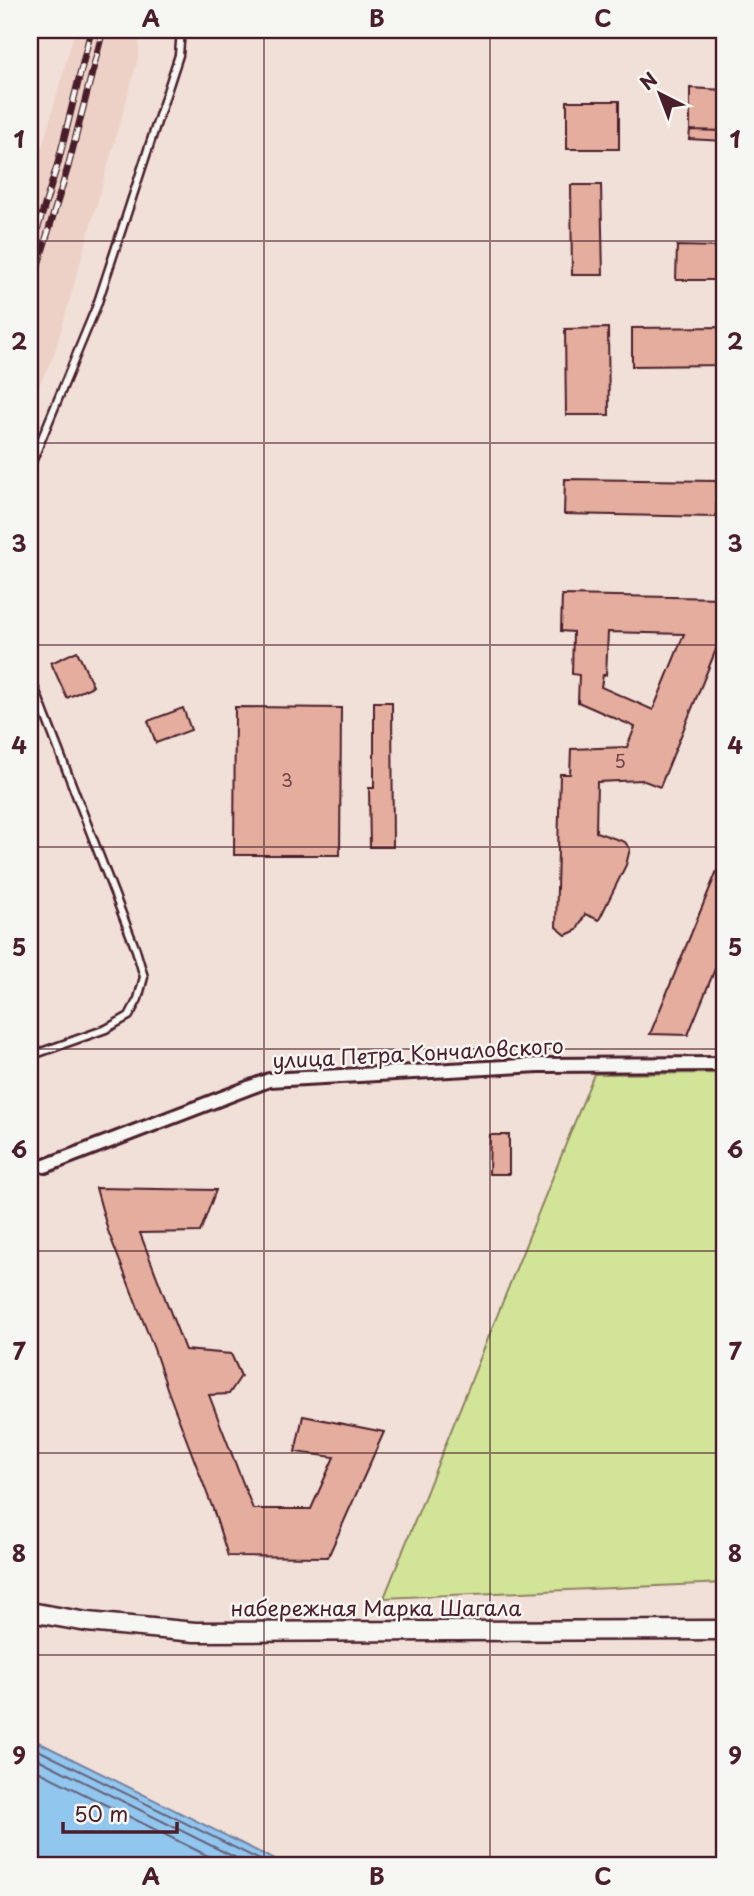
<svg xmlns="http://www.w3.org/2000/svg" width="754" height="1896" viewBox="0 0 754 1896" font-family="'Playpen Sans',sans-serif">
  <rect width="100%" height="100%" fill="#f1e0d8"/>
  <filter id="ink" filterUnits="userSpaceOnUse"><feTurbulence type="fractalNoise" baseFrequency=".0143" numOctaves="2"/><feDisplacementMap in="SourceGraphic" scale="14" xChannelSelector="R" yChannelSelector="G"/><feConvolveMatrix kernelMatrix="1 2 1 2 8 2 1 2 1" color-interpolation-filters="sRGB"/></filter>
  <g filter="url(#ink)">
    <path fill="#edd1c6" d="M75,30H141L138,59L54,355L30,404V190Z"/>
    <path fill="#d2e498" stroke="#8e8262" stroke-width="2" d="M724,1073V1583L384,1598L594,1074Z"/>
    <path fill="#91c6ef" stroke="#7583a1" stroke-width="2" d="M30,1738L287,1866H30Z"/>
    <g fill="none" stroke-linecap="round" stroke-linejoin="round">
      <path stroke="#666279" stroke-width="2" d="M30,1746L272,1866
        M30,1755L252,1866
        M30,1767L228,1866"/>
    </g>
    <path fill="#e5ad9d" stroke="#4a1f2b" stroke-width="2" fill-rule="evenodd" d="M690,88L724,90V131L690,130Z
      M567,101H619V149H567Z
      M690,130L724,131V141L689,139Z
      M571,185H601L603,275H572Z
      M677,246L724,247V280H676Z
      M724,327V365L632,366V328Z
      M608,328L609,415H566L565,329Z
      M565,479L717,481L716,517L564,514Z
      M562,595L724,598V630L660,787L642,780L597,782L596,832L625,842L630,849L626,865L599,920L585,914L577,930L566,935L556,927L560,774H570L571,749L627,747L635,727L578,702L579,675L572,674L573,632L561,631ZM608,632L684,634L653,710L601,687L603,675H606Z
      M77,651L93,686L67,698L51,663Z
      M374,702H392L393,847H370L369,788H374Z
      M235,707L341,708L340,855H234Z
      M183,708L191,730L156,743L148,721Z
      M723,856L724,947L688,1035L650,1034Z
      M490,1135H509V1174H489Z
      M96,1188L216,1190L200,1232L140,1233L185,1350L231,1354L241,1376L229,1394L209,1395L253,1509H311L334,1457L295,1452L303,1416L384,1432L328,1557L228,1556L213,1509L168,1391L154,1349L108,1231Z"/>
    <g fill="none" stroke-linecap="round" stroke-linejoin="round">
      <g stroke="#4a1f2b" stroke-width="11">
        <path id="service" d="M30,467L97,305L179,55L181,30
          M30,676L136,950L144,977L138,999L129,1016L106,1029L30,1056"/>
      </g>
      <g stroke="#4a1f2b" stroke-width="18">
        <path id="minor" d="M45,1166L269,1080L539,1065L724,1064"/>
      </g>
      <g stroke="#4a1f2b" stroke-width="23">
        <path id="secondary" d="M30,1612L87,1622L195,1632L724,1630"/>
      </g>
      <use href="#service" stroke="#f6f6f2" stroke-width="6"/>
      <use href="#minor" stroke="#f6f6f2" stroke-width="12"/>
      <use href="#secondary" stroke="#f6f6f2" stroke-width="18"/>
      <g stroke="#4a1f2b" stroke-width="7">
        <path id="rail" d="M30,253L58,163L91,30
          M30,291L68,167L103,30"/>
      </g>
      <use href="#rail" stroke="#f6f6f2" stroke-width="4.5" stroke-dasharray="13" stroke-linecap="butt"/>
    </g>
  </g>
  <path fill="none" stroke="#4a1f2b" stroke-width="2" stroke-opacity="0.55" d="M264,30V1866M490,30V1866M30,241H724M30,443H724M30,645H724M30,847H724M30,1049H724M30,1251H724M30,1453H724M30,1655H724"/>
  <g text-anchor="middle" stroke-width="5" stroke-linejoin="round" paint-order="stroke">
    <g font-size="18" fill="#714248">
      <text x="620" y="768">5</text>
      <text x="287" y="787">3</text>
    </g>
    <g font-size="21" fill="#4a1f2b" stroke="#f6f6f2">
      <text transform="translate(418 1054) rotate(-3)" y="7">улица Петра Кончаловского</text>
      <text x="376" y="1616">набережная Марка Шагала</text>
    </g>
  </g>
  <rect width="754" height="1896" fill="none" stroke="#f6f6f2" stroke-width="77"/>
  <g transform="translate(660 94) rotate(318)" stroke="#f6f6f2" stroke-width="5" paint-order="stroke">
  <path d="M0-5L12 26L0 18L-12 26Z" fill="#4a1f2b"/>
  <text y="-10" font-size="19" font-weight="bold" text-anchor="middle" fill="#4a1f2b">N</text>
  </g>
  <path d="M63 1822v10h114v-10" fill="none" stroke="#4a1f2b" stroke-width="3.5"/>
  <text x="74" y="1822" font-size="21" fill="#4a1f2b" stroke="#f6f6f2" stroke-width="5" paint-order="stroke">50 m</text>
  <rect x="38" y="38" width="678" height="1819" fill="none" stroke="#4a1f2b" stroke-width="2.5"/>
  <g font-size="23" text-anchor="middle" font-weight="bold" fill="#4a1f2b">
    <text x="151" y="27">A</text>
    <text x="377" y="27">B</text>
    <text x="603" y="27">C</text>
    <text x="19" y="148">1</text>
    <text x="735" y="148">1</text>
    <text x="19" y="350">2</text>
    <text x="735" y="350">2</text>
    <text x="19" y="552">3</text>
    <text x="735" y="552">3</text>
    <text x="19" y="754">4</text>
    <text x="735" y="754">4</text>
    <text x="19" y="956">5</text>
    <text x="735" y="956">5</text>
    <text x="19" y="1158">6</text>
    <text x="735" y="1158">6</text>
    <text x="19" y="1360">7</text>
    <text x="735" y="1360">7</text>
    <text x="19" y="1562">8</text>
    <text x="735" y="1562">8</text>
    <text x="19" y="1764">9</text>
    <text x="735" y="1764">9</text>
    <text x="151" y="1885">A</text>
    <text x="377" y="1885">B</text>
    <text x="603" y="1885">C</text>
  </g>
</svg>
